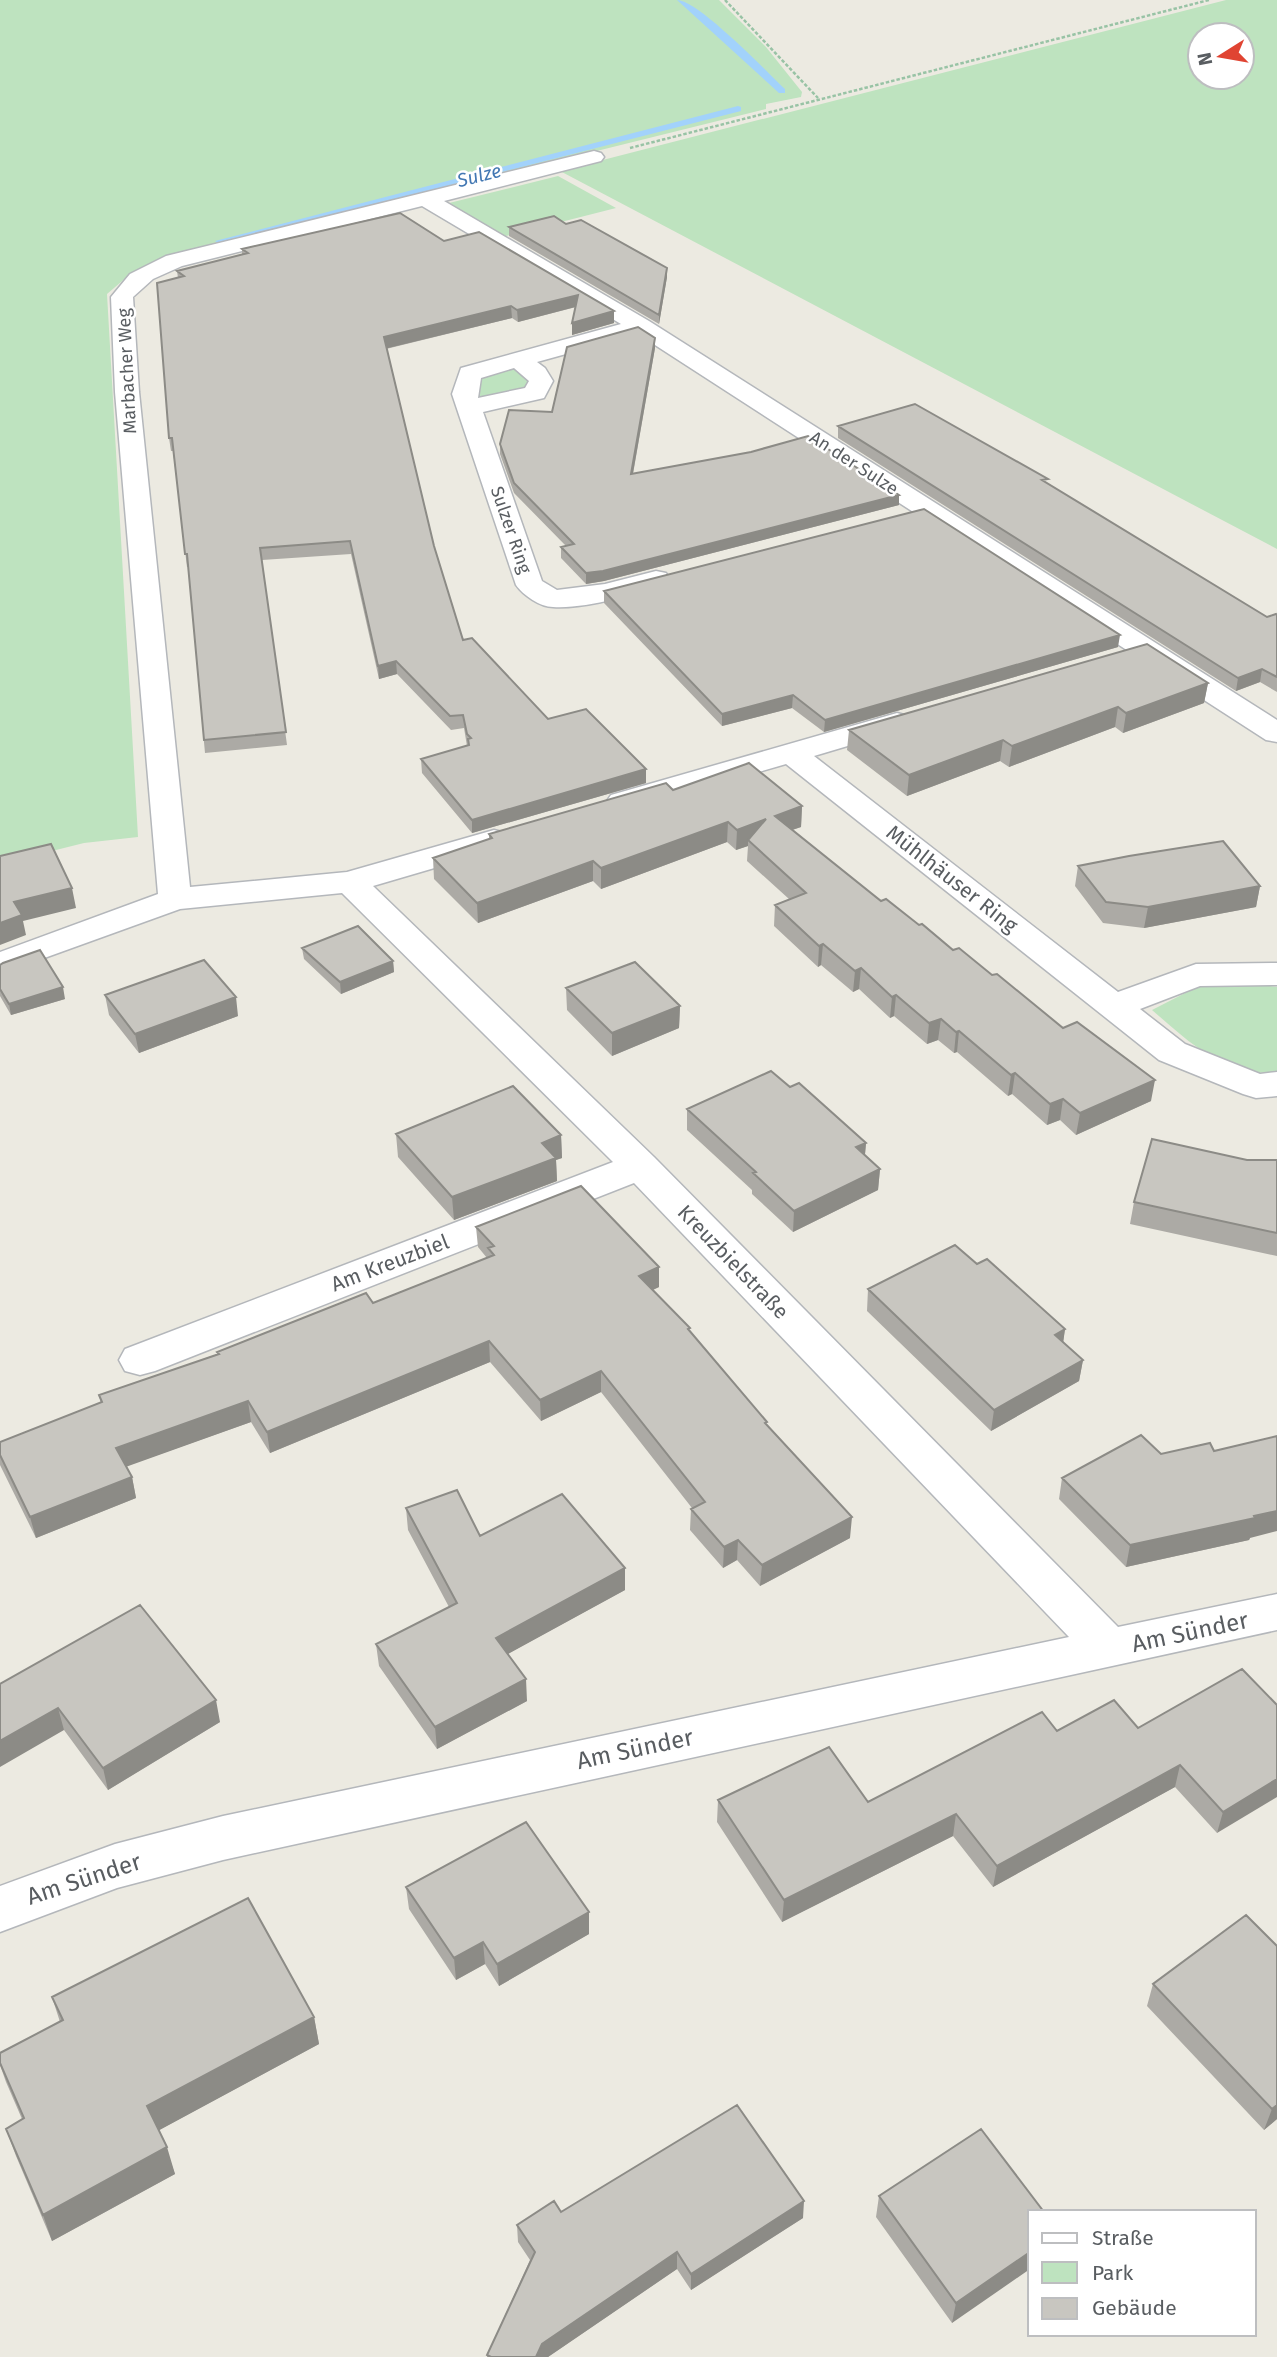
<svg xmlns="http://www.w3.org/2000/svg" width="1277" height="2357" viewBox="0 0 1277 2357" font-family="'Fira Sans',sans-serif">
  <rect width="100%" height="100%" fill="#eceae1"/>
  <path fill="#bee3bf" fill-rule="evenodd" d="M0,0H719L766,47L802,92L801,97L766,104V109L157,260L128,276L107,294L138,837L84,843L0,864Z
    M1226,0H1277V549L560,171ZM1200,35H1242V77H1200Z
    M558,176L616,208L502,237L445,204Z
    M518,360L536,373L535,393L468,407L470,373Z
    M1227,980L1277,987V1072C1226,1079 1187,1040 1152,1010L1195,988Z"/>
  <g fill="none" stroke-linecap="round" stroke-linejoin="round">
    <path fill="#a2d2fb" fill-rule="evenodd" d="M677,0C698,0 766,71 785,89V93H779Z
      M738,106L741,107V111L220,244L215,241Z"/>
    <g stroke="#b4b7bb" stroke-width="3">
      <path id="minor" d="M594,151L601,153L604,157L601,161L444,201L649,321L1277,720V742L1266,740L638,334L537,362L545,368L553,381L544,398L483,412L542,581L557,590L605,584L656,571L666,573L670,579L666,585C632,594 588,609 553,607C540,607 523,595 516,585L452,394L461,368L621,324L422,206L182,266L153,279L133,297L139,392L190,887L347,872L494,830L506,833L510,840L506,847L373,886L654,1157L1118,1627L1277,1594V1630L223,1860L117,1888L0,1932V1886L115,1844L223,1816L1069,1637L634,1183L155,1371L140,1375L125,1371L119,1360L125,1349L613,1162L342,893L180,909L0,974V952L158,894L115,392L111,297L130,274L166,256ZM514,368L529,381L525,388L478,398L481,378Z
        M897,713L908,716L912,722L908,728L814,756L1118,992L1196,964L1277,963V985L1200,986L1140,1009L1185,1044L1260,1074L1277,1072V1096L1256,1098L1243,1094L1159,1060L786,764L622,812L611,809L606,802L611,795Z"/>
    </g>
    <path stroke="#98c3a5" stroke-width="2.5" stroke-dasharray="3.5 2" stroke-linecap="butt" d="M725,0L818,98
      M630,148L1209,0"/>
    <use href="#minor" fill="#fff" fill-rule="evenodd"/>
  </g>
  <path fill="#acaaa5" d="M566,224L667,277L659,324L509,236V227Z
    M444,241L614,323L572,335V323L576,307L518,322L512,318L386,349L434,546L463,640L548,719L646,769V783L472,833L422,773L421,759L467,746L464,728L451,730L397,674L379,679L351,554L262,560L287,745L205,753L188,567H187L173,451H171L169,438L178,278L177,271L242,255V249Z
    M655,348L633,474L899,495V505L604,581L586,584L561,558V547L566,546L514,493L500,454V444Z
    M838,426L1047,483L1267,617L1277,615V692L1260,682L1236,691L838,438Z
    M604,591L1118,647L824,732L792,708L722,726L604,603Z
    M1208,683L1204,703L1123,733L1115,727L1009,767L1000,761L907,796L847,750L849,730Z
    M673,790L802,806L801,827L792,830L881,901L919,925L953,950L1151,1101L1076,1135L1060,1120L1047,1125L1012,1094L1008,1096L957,1052L954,1053L938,1040L927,1044L894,1016L890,1018L859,989L853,992L821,965L818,967L774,926L775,905L789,899L747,861L748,846L736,850L727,842L601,889L593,881L478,923L434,879L433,858L489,839V834Z
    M1078,866L1260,886L1256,907L1144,928L1103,923L1075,886Z
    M302,948L393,961L394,972L341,994L304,959Z
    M0,965L65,999L11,1015L0,996Z
    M566,988L680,1006L679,1028L612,1056L567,1010Z
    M105,995L238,1016L139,1053L109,1015Z
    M790,1087L866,1143L865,1155L880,1169L878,1190L793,1232L752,1194V1190L687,1130V1109Z
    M396,1134L561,1135L562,1158L556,1160L557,1181L454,1220L398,1157Z
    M1247,1160H1277V1256L1130,1224L1134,1202Z
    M476,1227L659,1267V1287L653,1290L690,1328V1332L767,1422V1425L850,1538L760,1586L737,1560L723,1568L690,1530L691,1509L692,1508L601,1392L541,1421L490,1362L270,1453L251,1422L126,1466L132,1477L136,1498L36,1538L0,1465V1442L101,1403L99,1395L218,1354L217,1352L373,1303L487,1258L478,1247Z
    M977,1264L1065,1329L1063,1342L1083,1360L1079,1381L991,1431L867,1311L868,1289Z
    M1214,1451L1250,1538L1249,1540L1126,1567L1059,1499L1062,1478L1161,1454Z
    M406,1508L625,1590L507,1654L527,1701L437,1749L379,1666L376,1644L449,1607L408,1530Z
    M0,1684L220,1722L108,1790L64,1730Z
    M1277,1705L1217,1833L1175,1787L993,1887L953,1836L782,1922L717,1822L718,1800L868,1802L1057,1731L1138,1728Z
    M406,1887L589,1912V1934L499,1986L485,1964L456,1980L409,1909Z
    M1277,1946V2119L1264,2130L1147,2006L1153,1984Z
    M52,1997L314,2017L319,2044L159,2130L175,2174L52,2241L16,2156L6,2129L22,2119L6,2082L0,2065V2053L60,2022Z
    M879,2196L1044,2212L952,2323L876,2217Z
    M561,2212L803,2218L691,2290L677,2269L548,2357H487V2355L530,2260L518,2242L517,2225Z"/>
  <path fill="#8c8b86" d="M667,268V277L659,324V315Z
    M578,295L579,306L518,322L517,310Z
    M511,306L512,318L384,349V337Z
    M614,311V323L572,335V323Z
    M655,338V348L631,484V474Z
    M899,495V505L604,581L586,584V573Z
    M1120,635L1118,647L824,732L825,720Z
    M396,661L397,674L379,679L378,666Z
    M1262,669L1260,682L1236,691L1238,678Z
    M1208,683L1204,703L1123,733L1126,713Z
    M793,695L792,708L722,726V714Z
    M1118,707L1115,727L1009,767L1012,746Z
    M1003,740L1000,761L907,796L909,775Z
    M646,769V783L472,833V820Z
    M802,806L801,827L774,836L775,816Z
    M766,819L748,840V846L736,850L737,830Z
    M728,822L727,842L601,889V868Z
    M593,861V881L478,923L477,903Z
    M1260,886L1256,907L1144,928L1148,907Z
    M72,888L76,908L23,921L26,935L0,945V923L14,902Z
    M823,944L821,965L818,967L819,946Z
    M393,961L394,972L341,994L340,982Z
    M861,968L859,989L853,992L855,971Z
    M63,987L65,999L11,1015L9,1004Z
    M896,995L894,1016L890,1018L892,997Z
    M236,997L238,1016L139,1053L135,1034Z
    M680,1006L679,1028L612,1056V1033Z
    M941,1019L938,1040L927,1044L929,1023Z
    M959,1031L957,1052L954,1053L956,1032Z
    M1015,1073L1012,1094L1008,1096L1011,1075Z
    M1155,1080L1151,1101L1076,1135L1080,1113Z
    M1063,1099L1060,1120L1047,1125L1050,1104Z
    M561,1135L562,1158L556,1160L557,1181L454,1220L452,1197L542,1143Z
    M866,1143L864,1164L856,1147Z
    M880,1169L878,1190L793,1232L794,1211Z
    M659,1267V1287L639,1296V1276Z
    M1065,1329L1062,1351L1055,1335Z
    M489,1341L490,1362L270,1453L267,1432Z
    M1083,1360L1079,1381L991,1431L994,1410Z
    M601,1371V1392L541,1421L540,1400Z
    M248,1401L251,1422L120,1469L116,1448Z
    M132,1477L136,1498L36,1538L30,1517Z
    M1277,1511V1531L1250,1538L1249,1540L1126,1567L1130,1545Z
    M852,1517L850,1538L760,1586L762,1565Z
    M738,1540L737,1560L723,1568L724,1547Z
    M625,1568V1590L497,1660L496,1638Z
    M526,1679L527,1701L437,1749L435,1727Z
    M216,1700L220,1722L108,1790L103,1768Z
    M58,1708L64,1730L0,1767V1741Z
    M1180,1765L1175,1787L993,1887L997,1866Z
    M1277,1779V1797L1217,1833L1223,1812Z
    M956,1814L953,1836L782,1922L784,1900Z
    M589,1912V1934L499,1986L497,1964Z
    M483,1942L485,1964L456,1980L454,1958Z
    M314,2017L319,2044L154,2133L147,2106Z
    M1277,2105V2119L1264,2130L1272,2109Z
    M167,2147L175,2174L52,2241L43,2215Z
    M804,2201L803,2218L691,2290V2274Z
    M677,2252V2269L548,2357H536L542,2344Z
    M1030,2252V2269L952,2323L956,2303Z"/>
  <path fill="#c8c6c0" stroke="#8c8b86" stroke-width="2" d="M400,213L444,241L479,232L614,311L572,323L578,295L517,310L511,306L384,337L434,546L463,640L472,638L548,719L586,709L646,769L472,820L421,759L469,745L468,739L471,738L467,734L463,715L450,716L396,661L378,666L350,541L260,548L286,732L204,740L187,554H185L172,438H169L157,283L184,276L177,271L248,253L242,249Z
    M554,216L566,224L581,220L667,268L659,315L509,227Z
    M638,327L655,338L631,474L751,452L808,436L899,495L603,571L586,573L561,547L574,544L514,483L500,444L509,410L552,412L567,347Z
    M915,404L1048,479L1042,480L1267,617L1276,614L1277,615V677L1262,669L1238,678L838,426Z
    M924,509L1120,635L825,720L793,695L722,714L604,591Z
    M1147,644L1208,683L1126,713L1118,707L1012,746L1003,740L909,775L849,730Z
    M749,763L802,806L775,816L881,901L886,899L919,925L922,924L953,950L959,948L992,975L997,974L1063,1028L1077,1022L1155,1080L1080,1113L1063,1099L1050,1104L1015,1073L1011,1075L959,1031L956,1032L941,1019L929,1023L896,995L892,997L861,968L855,971L823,944L819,946L775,905L806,893L748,840L766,819L737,830L728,822L601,868L593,861L477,903L433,858L492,838L489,834L666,783L673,790Z
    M1223,841L1260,886L1148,907L1106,902L1078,866L1129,856Z
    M51,844L72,888L14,902L22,915L0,923V856Z
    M358,926L393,961L340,982L302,948Z
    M40,950L63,987L9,1004L0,989V965L3,963Z
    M204,960L236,997L135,1034L105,995Z
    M635,962L680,1006L612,1033L566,988Z
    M771,1071L790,1087L799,1083L866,1143L856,1147L880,1169L794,1211L753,1173L756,1172L687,1109Z
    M513,1086L561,1135L542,1143L556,1158L452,1197L396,1134Z
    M1152,1139L1247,1160H1277V1233L1134,1202Z
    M581,1186L659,1267L639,1276L690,1328L688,1329L767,1422L765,1423L852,1517L762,1565L738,1540L724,1547L691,1509L705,1502L601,1371L540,1400L489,1341L267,1432L248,1401L116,1448L132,1477L30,1517L0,1455V1442L102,1402L99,1395L219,1354L217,1352L366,1293L373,1303L494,1255L488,1248L494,1246L476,1227Z
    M955,1245L977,1264L987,1259L1065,1329L1055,1335L1083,1360L994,1410L868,1289Z
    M1141,1435L1161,1454L1210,1443L1214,1451L1277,1436V1511L1254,1516L1255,1518L1130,1545L1062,1478Z
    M457,1490L480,1536L562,1494L625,1568L496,1638L526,1679L435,1727L376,1644L457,1603L406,1508Z
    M140,1605L216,1700L103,1768L58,1708L0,1741V1684Z
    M1242,1669L1277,1705V1779L1223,1812L1180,1765L997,1866L956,1814L784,1900L718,1800L829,1747L868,1802L1042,1712L1057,1731L1114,1700L1138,1728Z
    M526,1822L589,1912L497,1964L483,1942L454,1958L406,1887Z
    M248,1898L314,2017L147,2106L167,2147L43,2215L6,2129L24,2118L0,2063V2053L63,2020L52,1997Z
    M1246,1915L1277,1946V2105L1272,2109L1153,1984Z
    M737,2105L804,2201L691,2274L677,2252L542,2344L536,2357H491L487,2355L535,2252L517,2225L554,2201L561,2212Z
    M981,2129L1044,2212H1030V2252L956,2303L879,2196Z"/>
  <g text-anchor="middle" stroke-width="5" stroke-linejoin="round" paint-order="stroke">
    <g font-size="18" fill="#595d61" stroke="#fff">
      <text transform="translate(127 371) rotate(-93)" y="6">Marbacher Weg</text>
      <text transform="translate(854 463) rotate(33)" y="6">An der Sulze</text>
      <text transform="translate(511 530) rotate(71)" y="6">Sulzer Ring</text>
    </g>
    <g font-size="19" font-style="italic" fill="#4378b3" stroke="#fff">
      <text transform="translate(479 175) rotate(-14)" y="7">Sulze</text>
    </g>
    <g font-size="21" fill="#595d61" stroke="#fff">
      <text transform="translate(952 879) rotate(38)" y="7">Mühlhäuser Ring</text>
      <text transform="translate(733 1262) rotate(46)" y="7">Kreuzbielstraße</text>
      <text transform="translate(390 1263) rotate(-21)" y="7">Am Kreuzbiel</text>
    </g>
    <g font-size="24" fill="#595d61" stroke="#fff">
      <text transform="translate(1190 1632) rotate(-12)" y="8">Am Sünder</text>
      <text transform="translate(635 1749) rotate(-12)" y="8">Am Sünder</text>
      <text transform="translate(84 1879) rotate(-18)" y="8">Am Sünder</text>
    </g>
  </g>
  <rect x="1028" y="2210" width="228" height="126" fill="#ffffff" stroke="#bdbec0" stroke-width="2"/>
  <rect x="1042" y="2233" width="35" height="10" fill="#ffffff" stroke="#bdbec0" stroke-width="2"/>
  <text x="1092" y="2245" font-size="21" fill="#595d61">Straße</text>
  <rect x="1042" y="2262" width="35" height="21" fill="#bee3bf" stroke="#bdbec0" stroke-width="2"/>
  <text x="1092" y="2280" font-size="21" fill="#595d61">Park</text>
  <rect x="1042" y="2298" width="35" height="21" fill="#c8c6c0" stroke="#bdbec0" stroke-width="2"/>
  <text x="1092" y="2315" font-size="21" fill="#595d61">Gebäude</text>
  <g transform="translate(1221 56) rotate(259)"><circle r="33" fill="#ffffff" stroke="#bdbec0" stroke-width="2"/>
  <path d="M0-5L12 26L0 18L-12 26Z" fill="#e04432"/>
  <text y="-10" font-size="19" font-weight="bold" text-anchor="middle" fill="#595d61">N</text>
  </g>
</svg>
